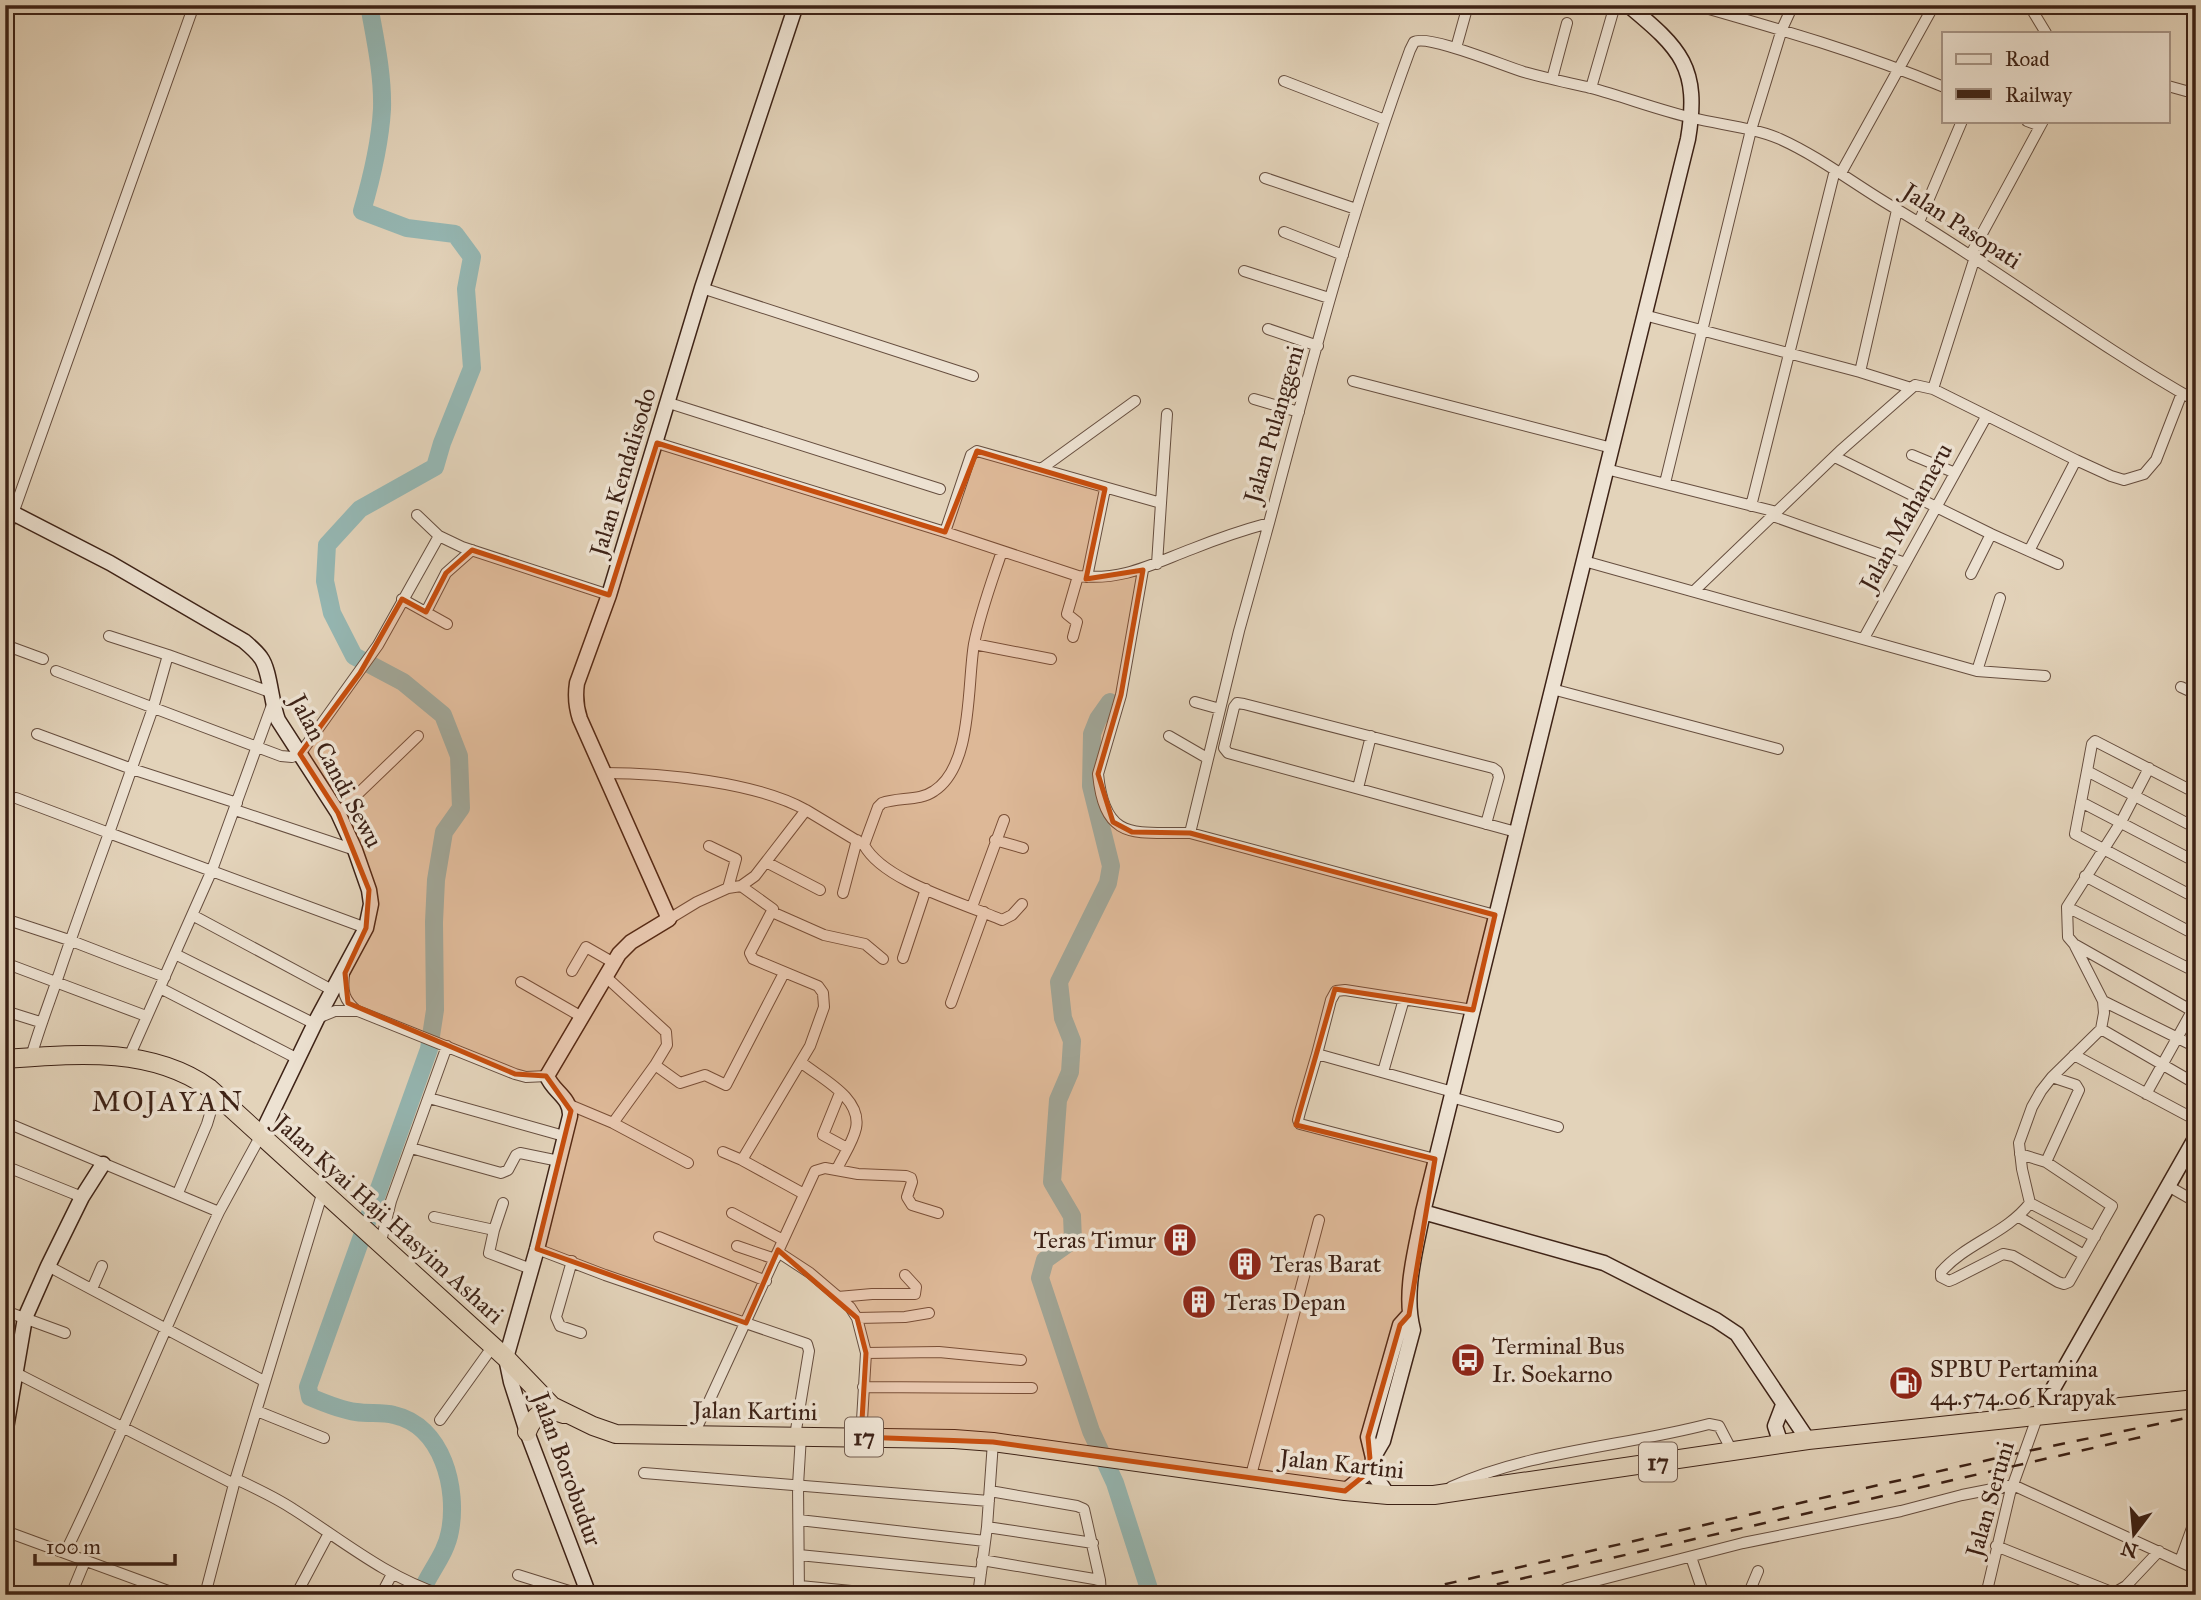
<svg xmlns="http://www.w3.org/2000/svg" width="2201" height="1600" viewBox="0 0 2201 1600" font-family="'IM FELL Great Primer',serif">
  <rect width="100%" height="100%" fill="#e3d3ba"/>
  <filter id="stains"><feTurbulence type="fractalNoise" baseFrequency=".00286" numOctaves="4"/><feColorMatrix values="0 0 0 0 .2 0 0 0 0 .09 0 0 0 0 .02 0 0 0 .5 -.17"/></filter>
  <radialGradient id="worn" r=".72"><stop offset=".6" stop-color="#630" stop-opacity="0"/><stop offset="1" stop-color="#630" stop-opacity=".3"/></radialGradient>
  <g fill="none" stroke-linecap="round" stroke-linejoin="round">
    <path stroke="#95b7b3" stroke-width="18" d="M369,5C375,39 383,74 382,109C380,144 372,177 362,211L407,228L455,234L472,257L466,289L472,368L442,443L435,467L360,509L327,545L325,581L332,613L354,656L403,682L443,715L459,756L461,808L444,832L436,880L434,922L435,1010L429,1049L308,1387L310,1397C324,1403 341,1410 356,1412C369,1414 382,1412 394,1415C443,1426 458,1489 450,1531C446,1555 428,1573 420,1595
      M1110,702L1098,719L1092,734L1091,786L1111,866L1108,883L1059,982L1063,1018L1072,1041L1070,1072L1058,1100L1052,1182L1072,1216L1073,1240L1045,1260L1040,1278L1091,1431L1115,1483L1151,1595"/>
    <g stroke="#664e3f" stroke-width="12">
      <path id="street" d="M1695,5C1779,29 1863,53 1944,87
        M2029,5L2046,33
        M1456,48L1468,5
        M1552,79L1567,23
        M1284,81L1385,120
        M2168,86L2186,91L2196,90
        M1591,88L1615,5
        M2027,121L2040,126
        M1841,173L1934,5
        M1265,178L1356,209
        M1919,222L1962,121
        M1284,232L1343,255
        M1971,254L2043,121
        M1244,271L1329,298
        M702,288L973,376
        M1644,315L1860,372L1897,210
        M1268,329L1318,346
        M1860,372L1911,388
        M1353,381L1612,448
        M1933,389L1975,257
        M1254,399L1299,412
        M669,403L940,489
        M657,443L945,532L1078,576C1123,581 1152,564 1192,549C1217,539 1243,530 1269,523C1311,364 1353,205 1410,50L1414,42C1428,34 1504,66 1524,72C1546,78 1569,83 1591,88C1625,97 1658,110 1693,118C1721,125 1752,127 1780,139C1822,158 1858,187 1898,210C1999,270 2093,343 2196,401
        M1912,455L1953,472
        M1835,457L1991,534L2058,564
        M1041,469L1135,401
        M1606,469L1777,512
        M1665,483L1751,130L1782,29L1793,5
        M1161,503L1167,414
        M1751,506L1835,170
        M417,515L439,536L462,547L609,595
        M1773,516L1905,563
        M1269,523L1239,631L1190,833L1495,915
        M945,532L971,455L977,451L1161,503L1157,564
        M5,536L194,5
        M2029,551L2076,460
        M1584,561L1977,671L2045,676
        M1143,570L1121,695L1098,774C1105,842 1134,832 1190,833
        M1971,574L1991,534
        M1087,577L1105,489
        M1694,591L1840,451L1915,385L1933,389L2076,460L2111,476L2124,480L2144,474L2156,460L2182,393
        M402,599L447,624
        M426,612L446,573L472,550
        M109,636L168,655
        M1073,637L1077,622L1067,614L1078,576
        M1864,638L1986,417
        M974,644L1051,659
        M5,645L43,659
        M56,671L281,756L292,757L300,754L378,645L439,536
        M1977,671L2000,598
        M2181,687L2196,694
        M1552,689L1778,749
        M1195,702L1220,709
        M37,734L132,769L237,803
        M1169,736L1207,758
        M2149,768L2121,822L2067,907L2068,937L2074,944L2196,1013
        M2087,771L2092,744L2095,741L2196,793
        M604,773C662,773 756,782 806,810
        M1358,788L1371,736
        M16,798L109,833L153,708L168,655L270,692
        M2081,802L2196,862
        M235,810L355,850
        M338,813L418,736
        M1486,824L1499,777L1497,771L1493,768L1244,704L1237,703L1234,707L1224,748L1228,753C1324,779 1420,806 1516,832
        M2196,828L2087,771L2075,834L2196,898
        M995,840L1023,848
        M864,845C884,882 964,903 1002,920L1012,915L1022,904
        M709,846L736,859L728,888
        M766,862L820,890
        M2085,876L2196,935
        M741,886L773,909L750,953L753,959L818,986L823,993L824,1007L810,1046L742,1160L804,1194
        M843,893L857,840
        M972,907L1004,820
        M2067,907L2196,972
        M772,912L824,935L865,944L883,959
        M194,916L332,990
        M5,919L69,940L165,977
        M669,919L697,902L728,888L741,886L755,876L806,810L864,845L878,807L882,803C898,797 920,801 934,791C973,766 967,685 974,644C980,613 992,581 1002,551
        M2075,946L2103,1001L2104,1013L2101,1029
        M175,954L315,1024
        M903,958L926,889
        M5,963L146,1016
        M572,971L586,947L614,963
        M344,975C342,992 344,1000 357,1011
        M606,977L666,1032L667,1045L655,1065
        M521,982L582,1017
        M160,988L298,1059
        M2103,1001L2196,1047
        M951,1003L984,912
        M5,1011L40,1022
        M318,1018L335,1011H358L515,1074L526,1077L547,1076
        M1317,1054L1300,1112L1298,1120L1300,1124L1435,1159
        M2074,1055L2196,1120
        M31,1057C40,1025 52,996 62,965C77,921 93,877 109,833L366,928
        M129,1057L212,870L272,705
        M802,1063C822,1079 862,1098 856,1128C853,1142 843,1156 837,1169
        M1383,1072L1404,999
        M1453,1092L1317,1054L1331,1000L1336,991L1345,990L1473,1010
        M840,1093L823,1135L847,1148
        M2146,1094L2196,1004
        M1451,1097L1558,1127
        M429,1098L564,1136
        M570,1105L613,1123L688,1163
        M5,1122L219,1212L261,1135
        M613,1123L655,1065L680,1083L705,1075L726,1085L784,973
        M411,1148L501,1173L508,1170L516,1155L520,1153L559,1161
        M723,1152L742,1160
        M2020,1154L2046,1162L2112,1206L2069,1282L2064,1284L2058,1282L2013,1256L2003,1254L1954,1279L1949,1281L1941,1277V1272C1966,1243 2006,1234 2030,1203
        M2046,1162L2079,1090L2076,1085L2052,1077
        M5,1166L82,1197
        M2168,1186L2196,1202
        M178,1193L207,1124L216,1094
        M732,1213L783,1240
        M434,1217L494,1230L489,1253L531,1269
        M2019,1217L2084,1255
        M494,1230L503,1203
        M659,1237L766,1281
        M2095,1237L2030,1203L2022,1169L2019,1143L2032,1107L2041,1091L2052,1077L2101,1029L2196,1084
        M380,1245L391,1201L447,1046
        M737,1246L775,1259
        M537,1249L605,1275L807,1344L809,1351L795,1436
        M778,1252L810,1273L850,1307L857,1318L866,1353L861,1437
        M572,1261L556,1317L560,1326L581,1333
        M48,1266L264,1381
        M92,1289L102,1266
        M838,1297L872,1294H915L916,1287L905,1275
        M5,1311L65,1333
        M857,1318L905,1317L929,1313
        M866,1353L939,1352L1021,1360
        M16,1373L234,1484
        M863,1387L1032,1388
        M257,1411L324,1438
        M440,1420L493,1346
        M694,1434L815,1171L825,1168L858,1174L906,1176L911,1178L912,1182L907,1197L912,1205L938,1213
        M644,1473L989,1501
        M236,1479C255,1488 275,1497 293,1509C342,1540 386,1577 442,1595
        M1250,1479L1319,1220
        M1451,1487C1530,1451 1626,1446 1709,1424L1719,1426L1732,1451
        M990,1491L1077,1506L1084,1509L1100,1580L1101,1595
        M799,1520L985,1541
        M987,1527L1093,1543
        M5,1531L179,1595
        M1996,1546L2114,1593L2126,1586L2159,1551
        M65,1553C120,1441 165,1325 219,1212
        M799,1555L981,1573
        M1691,1557L1704,1595
        M982,1560L1100,1580
        M2180,1561L2196,1517
        M518,1575L582,1595
        M800,1586L892,1595
        M71,1595L85,1561
        M205,1595L234,1484L323,1191
        M296,1595L329,1533
        M381,1595L392,1574
        M799,1595L798,1485L801,1436
        M978,1595L987,1527L993,1442
        M1555,1595L1568,1588L1743,1543L1901,1511L1962,1495L2013,1485L2196,1569
        M1748,1595L1758,1571
        M1986,1595L2010,1493L2038,1415"/>
    </g>
    <g stroke="#3d2216" stroke-width="17">
      <path id="secondary" d="M5,509L110,563L244,641C250,646 257,652 261,658C270,670 271,702 278,720L338,813L355,850L369,890L371,904L366,928L317,1019L261,1135
        M1423,1212L1604,1263L1716,1320L1737,1334L1808,1440
        M2038,1415L2196,1137
        M5,1434L25,1318L48,1266L82,1197L103,1164
        M1781,1444L1775,1426L1783,1405
        M1373,1458L1383,1441L1413,1330C1403,1292 1416,1249 1423,1212L1688,139C1700,67 1681,49 1628,5
        M1345,1491L1371,1470
        M1388,1495L1371,1470L1373,1458L1368,1437L1400,1325L1409,1315
        M589,1595L527,1432L511,1382L506,1358L537,1249L570,1116C571,1097 553,1092 547,1076L619,954L631,942L669,919L580,719C576,707 575,696 577,683L609,595L702,288L796,5"/>
    </g>
    <g stroke="#3d2216" stroke-width="20">
      <path id="highway" d="M5,1059C74,1054 150,1046 209,1088L506,1358L552,1406L593,1426L616,1434L954,1439L993,1442L1345,1491L1388,1495H1434L1808,1440L2196,1399
        M527,1432C534,1414 545,1407 564,1414"/>
    </g>
    <use href="#street" stroke="#ede2d2" stroke-width="10"/>
    <use href="#secondary" stroke="#ede2d2" stroke-width="14"/>
    <use href="#highway" stroke="#e3d3ba" stroke-width="18"/>
    <path stroke="#3d2216" stroke-width="2.5" stroke-dasharray="12 12" stroke-linecap="butt" d="M1398,1595L2023,1452L2196,1416
      M1450,1595L2141,1437"/>
  </g>
  <path fill="#c64e0e" fill-opacity="0.2" stroke="#c64e0e" stroke-width="5" stroke-linejoin="round" d="M657,443L945,532L977,451L1105,489L1086,579L1143,570L1121,695L1098,774L1113,822L1132,832L1190,833L1495,915L1473,1010L1335,989L1296,1125L1435,1159L1409,1315L1400,1325L1368,1437L1371,1470L1345,1491L993,1442L861,1437L866,1353L857,1318L778,1250L746,1323L537,1249L571,1111L546,1076L515,1074L348,1003L345,973L366,928L369,890L338,813L300,754L360,673L402,599L426,612L446,573L472,550L609,595Z"/>
  <defs>
    <g id="building-disc" transform="scale(1.75)"><circle r="9.5" fill="#8f2418" stroke="#ede2d2"/><path d="M-4-6H4V6H1V3H-1V6H-4ZM-2.5-4.3h1.7v1.8h-1.7ZM.8-4.3h1.7v1.8H.8ZM-2.5-1h1.7V.8h-1.7ZM.8-1h1.7V.8H.8Z" fill="#fff"/></g>
    <g id="bus-disc" transform="scale(1.75)"><circle r="9.5" fill="#8f2418" stroke="#ede2d2"/><path d="M-5-6H5V4H4V6H2V4H-2V6H-4V4H-5ZM-3.5-4V0h7V-4ZM-3.5 1.2v1.5H-2V1.2ZM2 1.2v1.5H3.5V1.2Z" fill="#fff"/></g>
    <g id="fuel-disc" transform="scale(1.75)"><circle r="9.5" fill="#8f2418" stroke="#ede2d2"/><path d="M-5.5-6h7V0h2V4h1.3V-2.5L3-4.5l.8-.8L6-3V5H2.5V1h-1V6h-7ZM-4.2-4.7v3.2H.2V-4.7Z" fill="#fff"/></g>
  </defs>
  <g fill-rule="evenodd">
    <use href="#building-disc" x="1180" y="1240"/>
    <use href="#building-disc" x="1245" y="1264"/>
    <use href="#building-disc" x="1199" y="1302"/>
    <use href="#bus-disc" x="1468" y="1360"/>
    <use href="#fuel-disc" x="1906" y="1383"/>
  </g>
  <g text-anchor="middle" stroke-width="7" stroke-linejoin="round" paint-order="stroke">
    <g fill="#ede2d2" stroke="#725c4e" stroke-width="2">
      <rect x="845" y="1417.5" width="38" height="39" rx="5"/>
      <rect x="1639" y="1442.5" width="38" height="39" rx="5"/>
    </g>
    <g font-size="23" font-weight="bold" fill="#3d2216">
      <text x="864" y="1445">17</text>
      <text x="1658" y="1470">17</text>
    </g>
    <g font-size="24" fill="#3d2216" stroke="#ede2d2">
      <text transform="translate(1962 226) rotate(33)" y="8">Jalan Pasopati</text>
      <text transform="translate(1274 424) rotate(-74)" y="8">Jalan Pulanggeni</text>
      <text transform="translate(623 472) rotate(-73)" y="8">Jalan Kendalisodo</text>
      <text transform="translate(1906 517) rotate(-61)" y="8">Jalan Mahameru</text>
      <text transform="translate(336 771) rotate(62)" y="8">Jalan Candi Sewu</text>
      <text transform="translate(389 1219) rotate(42)" y="8">Jalan Kyai Haji Hasyim Ashari</text>
      <text transform="translate(755 1411) rotate(1)" y="8">Jalan Kartini</text>
      <text transform="translate(1342 1464) rotate(6)" y="8">Jalan Kartini</text>
      <text transform="translate(567 1469) rotate(70)" y="8">Jalan Borobudur</text>
      <text transform="translate(1990 1499) rotate(-74)" y="8">Jalan Seruni</text>
    </g>
    <g font-size="24" fill="#3d2216" stroke="#ede2d2" text-anchor="start">
      <text x="1156" y="1248" text-anchor="end">Teras Timur</text>
      <text x="1270" y="1272">Teras Barat</text>
      <text x="1224" y="1310">Teras Depan</text>
      <text x="1492" y="1354">Terminal Bus<tspan x="1492" dy="28">Ir. Soekarno</tspan></text>
      <text x="1930" y="1377">SPBU Pertamina<tspan x="1930" dy="28">44.574.06 Krapyak</tspan></text>
    </g>
    <g font-size="28" letter-spacing="2" fill="#3d2216" stroke="#ede2d2">
      <text x="168" y="1111">MOJAYAN</text>
    </g>
  </g>
  <rect width="2201" height="1600" fill="none" stroke="#e3d3ba" stroke-width="28"/>
  <rect x="7" y="7" width="2187" height="1586" fill="none" stroke="#3d2216" stroke-width="3.5"/>
  <rect x="14" y="14" width="2173" height="1572" fill="none" stroke="#3d2216" stroke-width="2"/>
  <rect x="1942" y="32" width="228" height="91" fill="#ede2d2" stroke="#a79587" stroke-width="2"/>
  <rect x="1956" y="54" width="35" height="10" fill="#ede2d2" stroke="#a79587" stroke-width="2"/>
  <text x="2005" y="66" font-size="21" fill="#3d2216">Road</text>
  <rect x="1956" y="89" width="35" height="10" fill="#3d2216" stroke="#a79587" stroke-width="2"/>
  <text x="2005" y="102" font-size="21" fill="#3d2216">Railway</text>
  <g transform="translate(2134 1534) rotate(196)" stroke="#ede2d2" stroke-width="5" paint-order="stroke">
  <path d="M0-5L12 26L0 18L-12 26Z" fill="#3d2216"/>
  <text y="-10" font-size="19" font-weight="bold" text-anchor="middle" fill="#3d2216">N</text>
  </g>
  <path d="M35 1554v10h140v-10" fill="none" stroke="#3d2216" stroke-width="3.5"/>
  <text x="46" y="1554" font-size="21" fill="#3d2216" stroke="#ede2d2" stroke-width="5" paint-order="stroke">100 m</text>
  <rect width="100%" height="100%" filter="url(#stains)"/>
  <rect width="100%" height="100%" fill="url(#worn)"/>
</svg>
